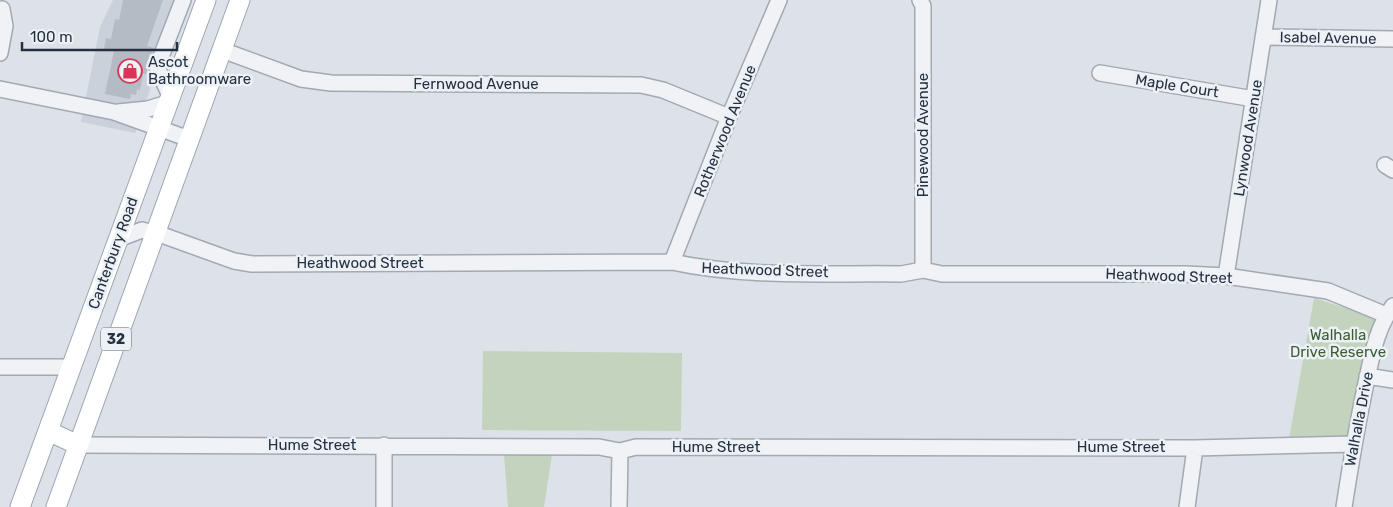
<svg xmlns="http://www.w3.org/2000/svg" width="1393" height="507" viewBox="0 0 1393 507" font-family="Rubik,sans-serif">
  <rect width="100%" height="100%" fill="#dde2e8"/>
  <path fill="#cad1da" d="M113,0H181L135,133L81,122L100,27Z"/>
  <path fill="#c4d3bd" d="M1314,298L1377,318L1349,439H1289Z
    M483,351L682,353L681,431L482,430Z
    M504,454L552,455L544,507H508Z"/>
  <path fill="#b4bbc5" d="M123,0H163L147,46L154,48L150,58H149L146,74H143L140,90L137,89L136,95L131,94L130,99L105,94L114,51L104,49L106,38L111,39L115,19L119,20Z"/>
  <g fill="none" stroke-linecap="round" stroke-linejoin="round">
    <g stroke="#a2a9b2" stroke-width="18">
      <path id="minor" d="M920,0L923,6V270
        M1263,37L1393,39
        M222,50L301,79L331,83L641,85L663,90L729,117
        M0,53L5,26L2,9
        M1100,73L1254,99
        M0,89L114,112L189,139
        M170,96L157,67L183,0
        M118,112L148,109L167,103
        M1385,165L1393,170
        M118,239L142,230L162,235L234,261L252,264L672,262C746,278 826,273 901,274L923,270L942,274H1185L1226,276L1328,291L1386,315
        M672,262L729,117L779,0
        M1226,276L1269,0
        M0,367H71
        M1367,376L1393,380
        M78,445L599,447L620,451L636,447L1195,448L1354,444
        M384,445V507
        M619,507L620,451
        M1187,507L1195,448
        M1344,507C1351,462 1358,418 1368,374C1373,350 1378,326 1393,306"/>
    </g>
    <g stroke="#9ba7b5" stroke-width="21">
      <path id="major" d="M48,431L78,445
        M20,507L206,0
        M56,507L240,0"/>
    </g>
    <use href="#minor" stroke="#f0f2f6" stroke-width="15"/>
    <use href="#major" stroke="#fff" stroke-width="19"/>
  </g>
  <defs>
    <g id="shop-ring" transform="scale(1.25)"><circle r="9.5" fill="#ecf1f6" stroke="#d93657" stroke-width="1.5"/><path d="M-5-2.5h2.3a2.7 3.5 0 0 1 5.4 0H5L5.5 6h-11ZM-1.5-2.5h3a1.5 2.3 0 0 0-3 0Z" fill="#d93657"/></g>
  </defs>
  <g fill-rule="evenodd">
    <use href="#shop-ring" x="130" y="71"/>
  </g>
  <g text-anchor="middle" stroke-width="5" stroke-linejoin="round" paint-order="stroke">
    <rect fill="#ecf1f6" stroke="#616a77" stroke-width="1" x="101" y="327.5" width="30" height="23" rx="4"/>
    <g font-size="14" font-weight="bold" fill="#253040">
      <text x="116" y="344">32</text>
    </g>
    <g font-size="15" fill="#253040" stroke="#ecf1f6">
      <text transform="translate(1328 38) rotate(1)" y="5">Isabel Avenue</text>
      <text x="476" y="89">Fernwood Avenue</text>
      <text transform="translate(1177 86) rotate(9)" y="5">Maple Court</text>
      <text transform="translate(725 131) rotate(-68)" y="5">Rotherwood Avenue</text>
      <text transform="translate(923 135) rotate(-90)" y="5">Pinewood Avenue</text>
      <text transform="translate(1248 138) rotate(-81)" y="5">Lynwood Avenue</text>
      <text transform="translate(113 253) rotate(-70)" y="5">Canterbury Road</text>
      <text x="360" y="268">Heathwood Street</text>
      <text transform="translate(765 270) rotate(2)" y="5">Heathwood Street</text>
      <text transform="translate(1169 276) rotate(2)" y="5">Heathwood Street</text>
      <text transform="translate(1359 419) rotate(-79)" y="5">Walhalla Drive</text>
      <text x="312" y="450">Hume Street</text>
      <text x="716" y="452">Hume Street</text>
      <text x="1121" y="452">Hume Street</text>
    </g>
    <g font-size="15" fill="#253040" stroke="#ecf1f6" text-anchor="start">
      <text x="148" y="67">Ascot<tspan x="148" dy="17">Bathroomware</tspan></text>
    </g>
    <g font-size="15" fill="#3c5c31" stroke="#ecf1f6">
      <text x="1338" y="340">Walhalla<tspan x="1338" dy="17">Drive Reserve</tspan></text>
    </g>
  </g>
  <path d="M22 42v8h155v-8" fill="none" stroke="#253040" stroke-width="2.5"/>
  <text x="30" y="42" font-size="15" fill="#253040" stroke="#ecf1f6" stroke-width="4" paint-order="stroke">100 m</text>
</svg>
